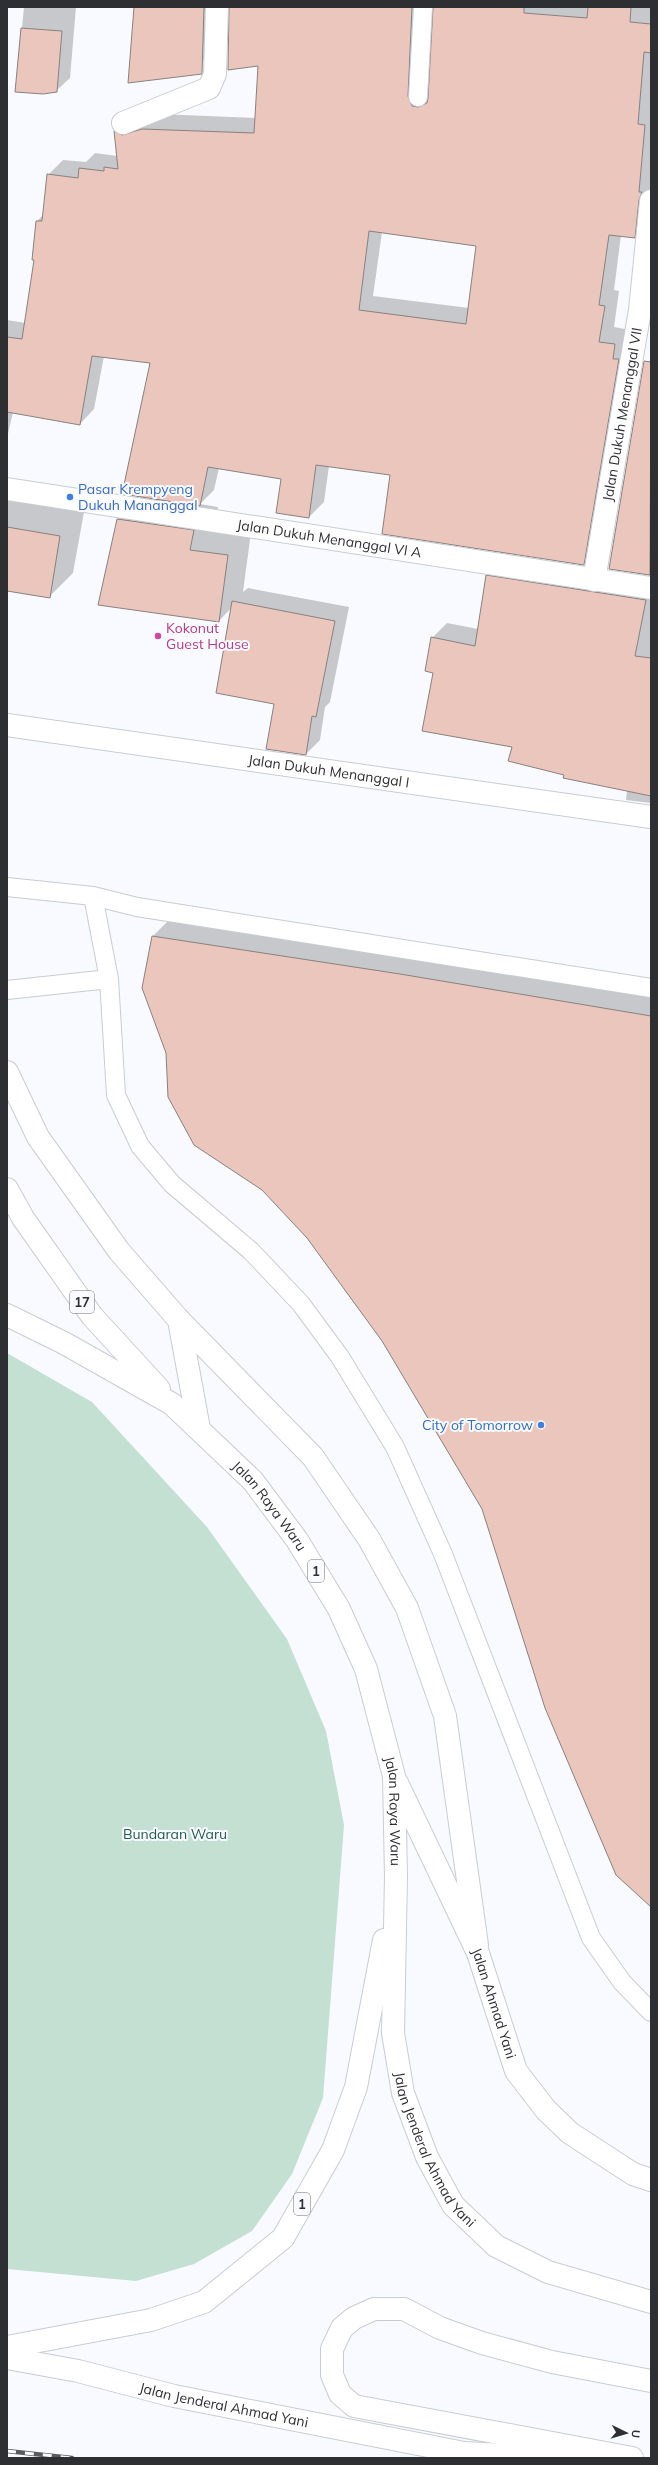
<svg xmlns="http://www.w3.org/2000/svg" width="658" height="2465" viewBox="0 0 658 2465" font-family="Mulish,sans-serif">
  <rect width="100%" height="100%" fill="#f8faff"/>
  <path fill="#c4e0d2" d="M7,1353L92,1402L207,1527L287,1639L326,1731L344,1825L323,2098L292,2174L252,2231L194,2264L136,2281L7,2269Z"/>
  <path fill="#0003" fill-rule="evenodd" d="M24,7H76L70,78L56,91H16Z
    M135,7H210L206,58L190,74Z
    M262,7H426L427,91L430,92L434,7H651V205L649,222L634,237L621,235L614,290L619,291L614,327L630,330L598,549L584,564L391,474L329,466L324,502L309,517L282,479L219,468L214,490L200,504L218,507L213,527L251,532L243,592L248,588L349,607L330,702L325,707L320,740L306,754L275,703L232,607L219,621L100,604L118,519L141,496L151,363L104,356L94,409L80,424L13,412L7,438V320L25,323L35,259L37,221L44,214L48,175L63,160L86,162L95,153L117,156L115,131L129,116L158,114L256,118ZM382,232L477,245L469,308L373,296Z
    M651,380V576L610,568L640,391Z
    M7,499L84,512L73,573L49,597L7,590Z
    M502,561L651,584V803L626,800L627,790L565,774L513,746L434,672L432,638L447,623L478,629L487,576Z
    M181,908L651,984V1906L483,1509L383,1340L308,1238L167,1053L153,936Z"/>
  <path fill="#eac6bd" stroke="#89817f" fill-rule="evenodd" d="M134,7H204L202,74L128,83Z
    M229,7H412L408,96L412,106L418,107L427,103L428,98L433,7H524V13L587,18L588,7H631L630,22L651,24V53L644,52L638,124L645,125L639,192H642L639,200L635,238L609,235L599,305L605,306L599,342L615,344L613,359H619L584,565L382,534L390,475L316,465L309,518L276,513L281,479L208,467L200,506L122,494L150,363L92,356L80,425L7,412V337L22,339L34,260H32L36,221H42L47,174L78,178L79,168L104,171V167L118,169L114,131L122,135L142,129L254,133L258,66L228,70ZM369,231L476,246L466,324L359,310Z
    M21,28L62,31L57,92L43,94L15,92Z
    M644,361L651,362L650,575L609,569Z
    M117,519L194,530L190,550L228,555L219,622L98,605Z
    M7,527L60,536L50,598L7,591Z
    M486,575L646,600L635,656L651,658V796L563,778L564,775L508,761L512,747L422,731L433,673L425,671L431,637L475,646Z
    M232,601L335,621L316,717L312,716L306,755L266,749L274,704L216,693Z
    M152,936L400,974L651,1016V1907L616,1875L545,1708L482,1509L382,1341L307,1238L262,1190L194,1145L168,1097L166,1053L142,988Z"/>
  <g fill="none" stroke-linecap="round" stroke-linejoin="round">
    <g stroke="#c9ccd3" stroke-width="20">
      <path id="lane" d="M418,97L423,7
        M7,887L93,896L137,907L651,988
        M93,896L109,979L116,1095L140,1146L172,1184L251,1251L301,1304L340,1357L395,1447L443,1554L591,1938L622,1982L651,2012
        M7,990L109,979"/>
    </g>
    <g stroke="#c9ccd3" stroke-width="24">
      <g id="street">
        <path d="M123,123L209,88L215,74L217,7"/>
        <path id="s1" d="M7,489L651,588"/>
        <path id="s2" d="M594,580L640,310L651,201"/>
        <path id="s3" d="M7,725L651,817"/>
        <path d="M7,1072L38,1137L119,1251L179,1320L313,1457L369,1539L407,1608L445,1716L477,1945"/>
      </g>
    </g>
    <g stroke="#c9ccd3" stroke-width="24">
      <g id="highway">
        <path d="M7,1189L23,1218L92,1316L159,1389"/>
        <path id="s4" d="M7,1315L64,1343L172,1404L253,1481L297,1540L339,1609L366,1669L394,1776L396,1876L393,2033L403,2093L427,2157L453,2205L496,2246L548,2272L651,2302"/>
        <path d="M179,1320L199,1429"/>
        <path id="s5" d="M397,1783L478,1953L516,2071L546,2110L570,2133L633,2174L651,2180"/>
        <path d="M7,2347L151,2320L204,2302L283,2238L333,2150L356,2087L384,1940"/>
        <path id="s6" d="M7,2358L78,2371L174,2396L464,2453L562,2458"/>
        <path d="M632,2458L354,2406L340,2394L332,2375V2349L342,2328L354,2318L374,2309H404L440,2328L482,2343L552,2362L651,2381"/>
      </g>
    </g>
    <use href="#lane" stroke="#fff" stroke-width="18"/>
    <use href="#street" stroke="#fff" stroke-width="22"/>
    <use href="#highway" stroke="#fff" stroke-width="22"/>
    <g stroke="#595a5d" stroke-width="4.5">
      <path id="rail" d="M7,2451L72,2458"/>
    </g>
    <use href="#rail" stroke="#f8faff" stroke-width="3" stroke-dasharray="9" stroke-linecap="butt"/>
  </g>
  <g fill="#3f7fe0" stroke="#f8faff" stroke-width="1.5">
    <circle cx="70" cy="497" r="4"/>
    <circle cx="541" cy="1425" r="4"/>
  </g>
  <circle fill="#d1479c" stroke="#f8faff" stroke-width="1.5" cx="158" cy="636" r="4"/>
  <g text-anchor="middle" stroke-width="4" stroke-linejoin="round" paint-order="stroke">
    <g fill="#f8faff" stroke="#6b6c70" stroke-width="1">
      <rect x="70" y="1291" width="24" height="22" rx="3"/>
      <rect x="308" y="1560" width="16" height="22" rx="3"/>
      <rect x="294" y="2193" width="16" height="22" rx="3"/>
    </g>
    <g font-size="13" font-weight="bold" fill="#2e2f32">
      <text x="82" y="1307">17</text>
      <text x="316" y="1576">1</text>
      <text x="302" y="2209">1</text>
    </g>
    <g font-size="14" fill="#2e2f32" stroke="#f8faff">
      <text dy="5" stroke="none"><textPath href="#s2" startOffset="168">Jalan Dukuh Menanggal VII</textPath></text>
      <text dy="5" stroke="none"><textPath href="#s1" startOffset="326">Jalan Dukuh Menanggal VI A</textPath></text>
      <text dy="5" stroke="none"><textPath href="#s3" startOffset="325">Jalan Dukuh Menanggal I</textPath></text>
      <text dy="5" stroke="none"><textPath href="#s4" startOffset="329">Jalan Raya Waru</textPath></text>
      <text dy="5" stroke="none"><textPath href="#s4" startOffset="665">Jalan Raya Waru</textPath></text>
      <text dy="5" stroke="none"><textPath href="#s5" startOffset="241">Jalan Ahmad Yani</textPath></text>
      <text dy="5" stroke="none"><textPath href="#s4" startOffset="1013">Jalan Jenderal Ahmad Yani</textPath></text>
      <text dy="5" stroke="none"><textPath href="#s6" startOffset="222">Jalan Jenderal Ahmad Yani</textPath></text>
    </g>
    <g font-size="14" fill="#366cbe" stroke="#f8faff" text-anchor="start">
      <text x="78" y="494">Pasar Krempyeng<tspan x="78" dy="16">Dukuh Mananggal</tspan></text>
      <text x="533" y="1430" text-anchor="end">City of Tomorrow</text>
    </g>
    <g font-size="14" fill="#b23c85" stroke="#f8faff" text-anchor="start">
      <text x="166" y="633">Kokonut<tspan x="166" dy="16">Guest House</tspan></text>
    </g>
    <g font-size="14" fill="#245d45" stroke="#f8faff">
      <text x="175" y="1839">Bundaran Waru</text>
    </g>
  </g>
  <rect width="658" height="2465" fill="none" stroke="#2e2f32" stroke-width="16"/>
  <g transform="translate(626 2433) rotate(95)" stroke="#f8faff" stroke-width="3" paint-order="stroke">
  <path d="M0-3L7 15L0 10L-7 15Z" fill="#2e2f32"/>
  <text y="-6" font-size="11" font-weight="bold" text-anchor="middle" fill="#2e2f32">U</text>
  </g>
</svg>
